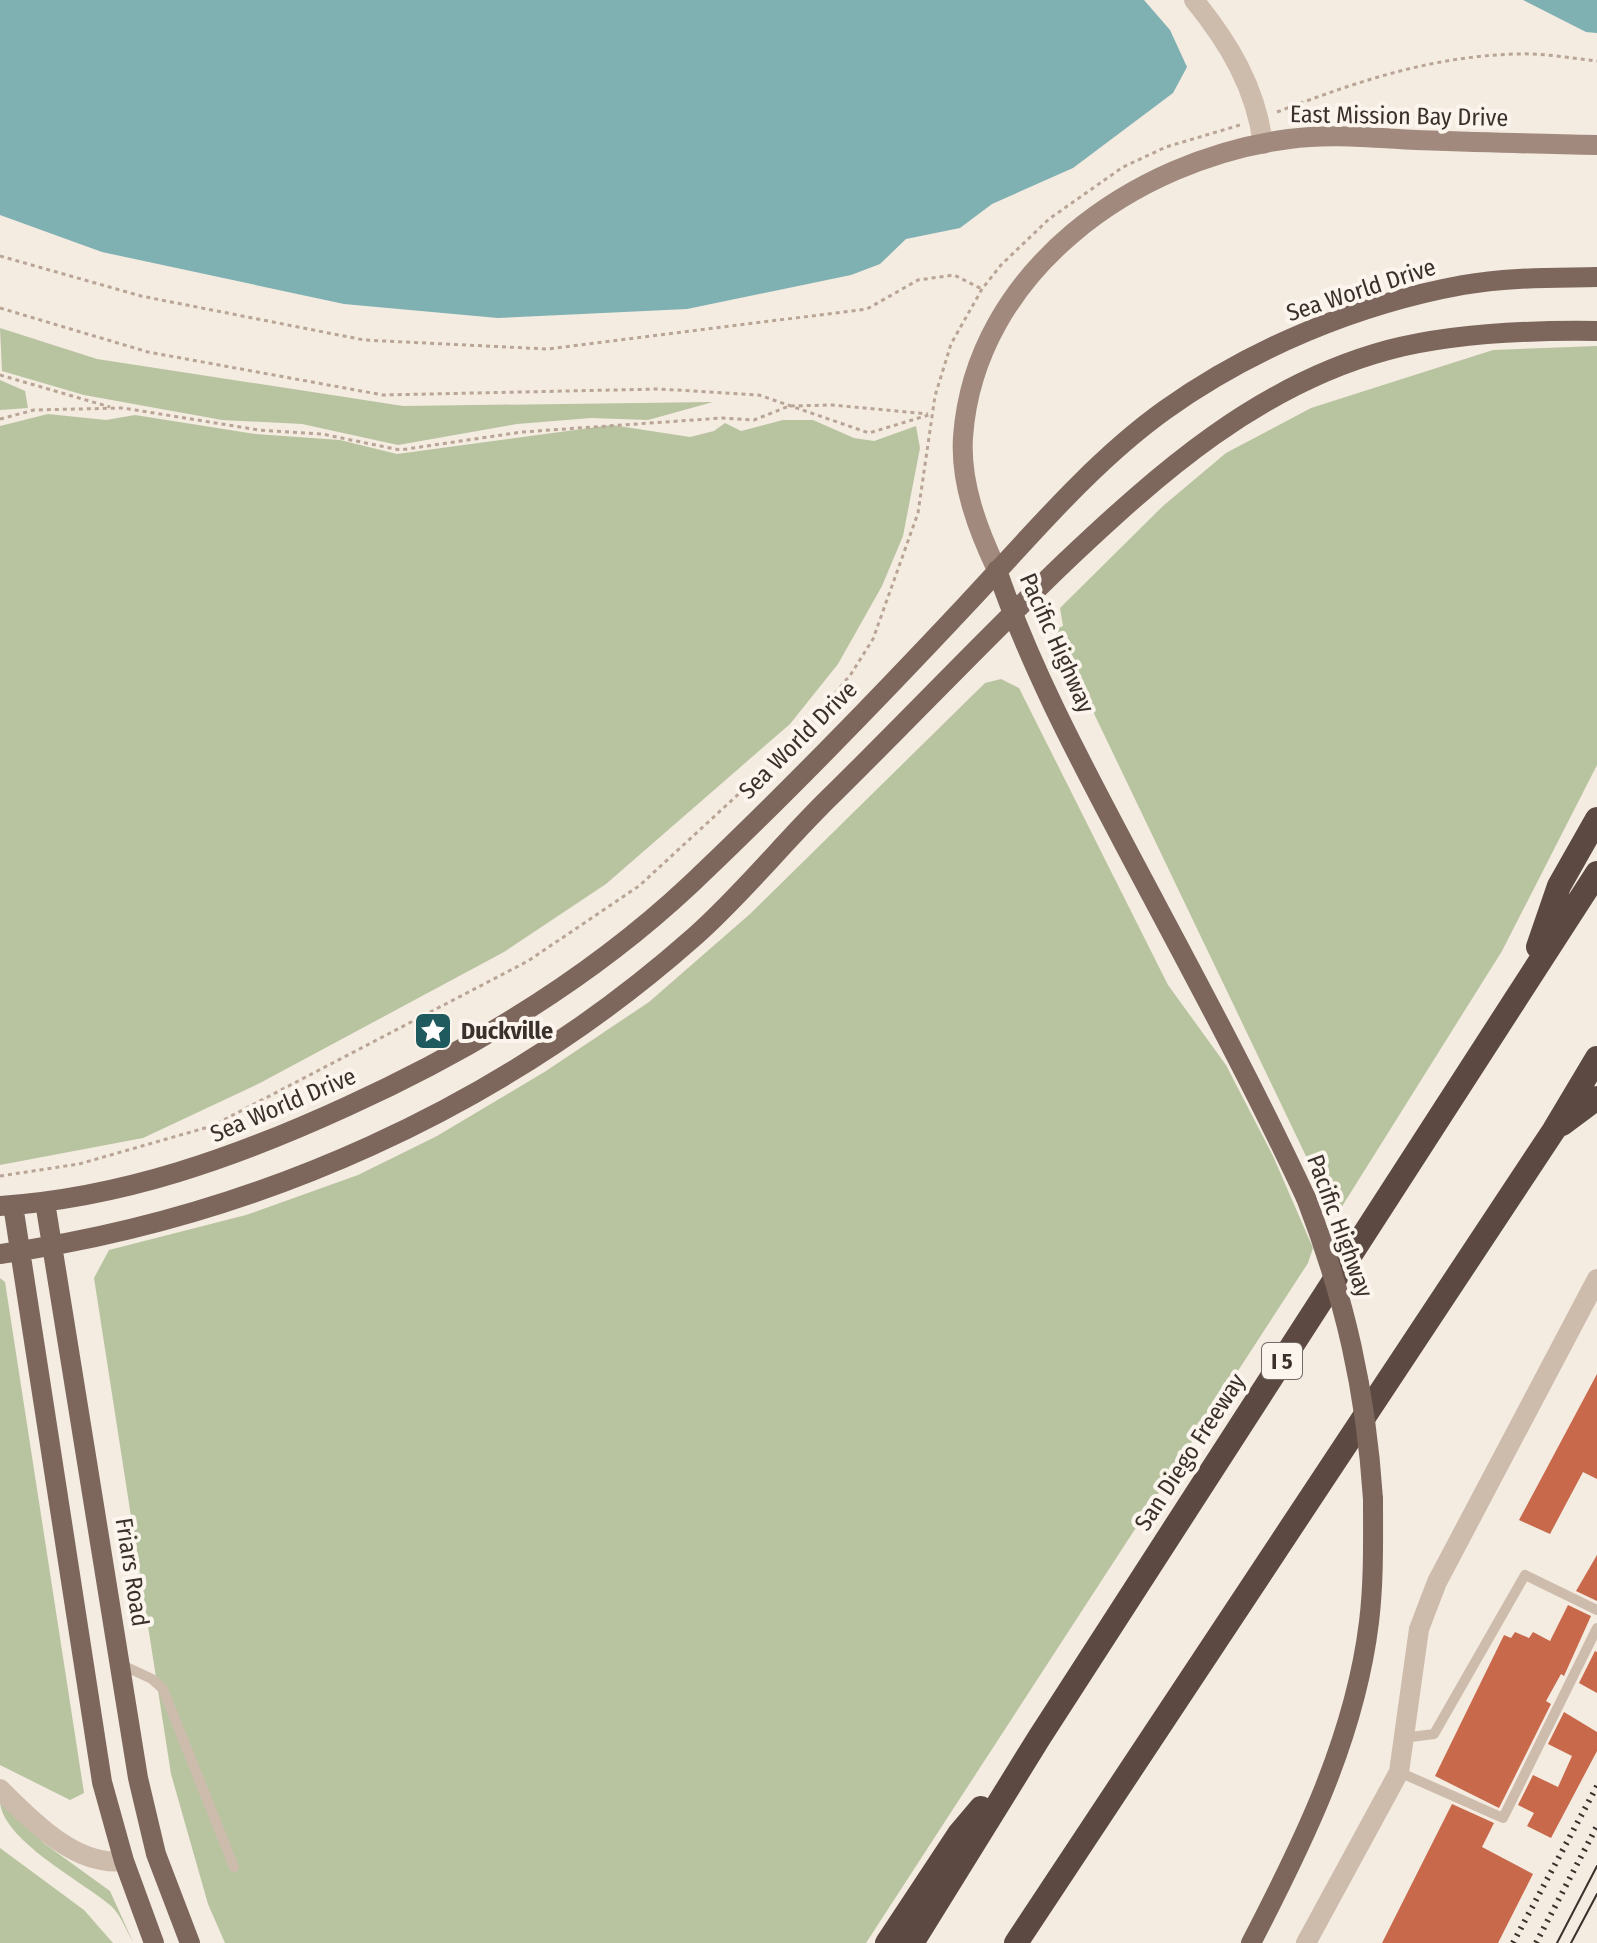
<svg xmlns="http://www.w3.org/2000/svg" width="1597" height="1943" viewBox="0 0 1597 1943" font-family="'Fira Sans Condensed',sans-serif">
  <rect width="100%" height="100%" fill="#f4ebe1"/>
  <path fill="#b8c4a0" d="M0,328L97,359L403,406L713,402L648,420L591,418L517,424L398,445L302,424L222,420L84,395L2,371Z
    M1597,346V765L1502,951L1341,1208L1316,1177L1054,630L1063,626L1060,608L1163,506L1226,453L1311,408L1493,350Z
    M0,380L25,391L28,408L0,410Z
    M48,414L106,420L135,415L255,434L340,440L397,454L612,425L690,437L714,431L725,423L741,431L783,420H813L854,438L874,441L916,426L920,448L903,536L882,586L838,664L790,724L606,884L504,952L260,1083L143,1138L0,1165V426Z
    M1001,679L1019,688L1168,985L1226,1065L1273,1156L1313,1248L1308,1263L866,1943H225L208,1904L171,1774L94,1278L109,1250L246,1215L358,1175L437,1136L546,1071L649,1002L750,914L985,683Z
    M0,1278L5,1282L84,1793L70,1800L0,1765Z
    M0,1800L45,1844L110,1891L133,1942C126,1930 120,1913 110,1905C82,1881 0,1839 0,1800Z
    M0,1848L84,1910L113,1943H0Z"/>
  <path fill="#7fb0b2" d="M0,0H1144L1170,30L1187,67L1173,93L1073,168L992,204L960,228L906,239L880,264L851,275L687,309L498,318L344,304L102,252L0,215Z
    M1523,0H1597V33L1586,32Z"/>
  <path fill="#c8694b" d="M1597,1374V1479L1583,1472L1550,1534L1519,1520Z
    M1597,1555V1601L1576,1591Z
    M1568,1605L1591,1616L1564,1676L1561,1674L1546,1701L1551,1704L1499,1808L1435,1776L1504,1635L1511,1638L1515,1632L1529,1638L1533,1632L1550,1641Z
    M1595,1651L1597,1652V1693L1579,1683Z
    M1564,1712L1597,1732V1751L1551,1838L1527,1826L1534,1813L1518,1805L1533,1775L1558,1787L1572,1756L1548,1744Z
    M1452,1804L1494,1823L1482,1847L1533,1874L1498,1943H1382Z"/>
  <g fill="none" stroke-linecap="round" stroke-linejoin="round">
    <path stroke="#b9a596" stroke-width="3" stroke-dasharray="4 4" stroke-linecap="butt" d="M1277,112C1356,82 1431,56 1517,54C1543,53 1571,58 1597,61
      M0,256L141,296L364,340L547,349L867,309L918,280L954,275L982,289
      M0,308L148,352L383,395L659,389L759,395L869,433L932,414
      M0,375L110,407
      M0,419L34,410L123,408L259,430L322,434L400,450L522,432L722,418L754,420L789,406L832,405L928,414
      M0,1176L79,1164L212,1126L528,961L639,886L797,740L851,674L873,639L918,513L935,396L951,344L982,289L1001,265L1049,219L1123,167L1166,147L1240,125"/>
    <path stroke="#cdbbac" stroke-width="10" d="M120,1664L152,1679L163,1689L234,1867
      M1403,1738L1434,1734L1525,1575L1597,1610
      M1399,1772L1503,1818L1597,1628"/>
    <path stroke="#cdbbac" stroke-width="20" d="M1194,0C1229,43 1256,88 1263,144
      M0,1789C32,1821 76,1867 124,1861
      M1306,1943L1399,1772L1419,1629L1437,1582L1597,1279"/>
    <path stroke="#a18a7d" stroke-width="20" d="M997,570C978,530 960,483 963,437C975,271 1135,159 1289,139C1330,133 1375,138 1416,140C1476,142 1537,144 1597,145"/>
    <path stroke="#7d675c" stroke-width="20" d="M997,570C1031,670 1082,764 1131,857C1191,970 1252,1082 1306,1198
      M45,1202L138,1778L156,1854L190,1943
      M13,1205L102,1782L124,1861L154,1943
      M0,1206C122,1198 237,1157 348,1106C473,1049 590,979 691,884C786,794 878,699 967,604C1029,538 1091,463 1165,410C1252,348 1358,304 1463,285C1508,277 1552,278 1597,277
      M0,1254C255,1218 501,1108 694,937C744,893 786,839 834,793C911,717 986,638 1064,563C1159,473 1258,385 1388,350C1453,333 1529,330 1597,331
      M1251,1943C1304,1841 1355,1737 1369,1622C1374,1581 1373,1540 1373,1499"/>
    <path stroke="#5c4a42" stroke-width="24" d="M1538,947L1559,886L1597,819
      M1562,1124L1597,1098
      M887,1943L959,1834L981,1808
      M912,1943L1039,1738L1597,873
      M1016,1943L1554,1130L1597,1058"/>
    <path stroke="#3b302b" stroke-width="2" d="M1557,1943L1597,1866
      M1571,1943L1597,1894"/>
    <path stroke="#3b302b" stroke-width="6" stroke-dasharray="2 6" stroke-linecap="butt" d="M1513,1943L1597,1786
      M1536,1943L1597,1826"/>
    <path stroke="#7d675c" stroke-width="20" d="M1306,1198C1345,1299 1366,1391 1373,1499"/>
  </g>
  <defs>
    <g id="sight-square" transform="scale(2)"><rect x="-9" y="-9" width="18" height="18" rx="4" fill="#1f5a5e" stroke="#fbf5ee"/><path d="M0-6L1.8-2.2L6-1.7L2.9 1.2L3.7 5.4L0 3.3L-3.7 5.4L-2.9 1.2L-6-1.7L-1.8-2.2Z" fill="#fff"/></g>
  </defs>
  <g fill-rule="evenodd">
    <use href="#sight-square" x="433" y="1031"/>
  </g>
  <g text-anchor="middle" stroke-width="8" stroke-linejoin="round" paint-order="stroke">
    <rect fill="#fbf5ee" stroke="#756b66" stroke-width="2" x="1262" y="1343" width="40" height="36" rx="6"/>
    <g font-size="22" font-weight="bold" fill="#3b302b">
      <text x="1282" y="1369">I 5</text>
    </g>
    <g font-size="24" fill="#3b302b" stroke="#fbf5ee">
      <text transform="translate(1399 116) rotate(1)" y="8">East Mission Bay Drive</text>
      <text transform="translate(1361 290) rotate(-18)" y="8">Sea World Drive</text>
      <text transform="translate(1057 643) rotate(66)" y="8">Pacific Highway</text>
      <text transform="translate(798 740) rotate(-45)" y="8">Sea World Drive</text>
      <text transform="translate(283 1105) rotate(-23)" y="8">Sea World Drive</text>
      <text transform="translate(1340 1226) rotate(70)" y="8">Pacific Highway</text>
      <text transform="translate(1190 1452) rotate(-57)" y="8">San Diego Freeway</text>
      <text transform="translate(132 1572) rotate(81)" y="8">Friars Road</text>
    </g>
    <g font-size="24" font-weight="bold" fill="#3b302b" stroke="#fbf5ee" text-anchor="start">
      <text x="461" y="1039">Duckville</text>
    </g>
  </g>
</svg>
